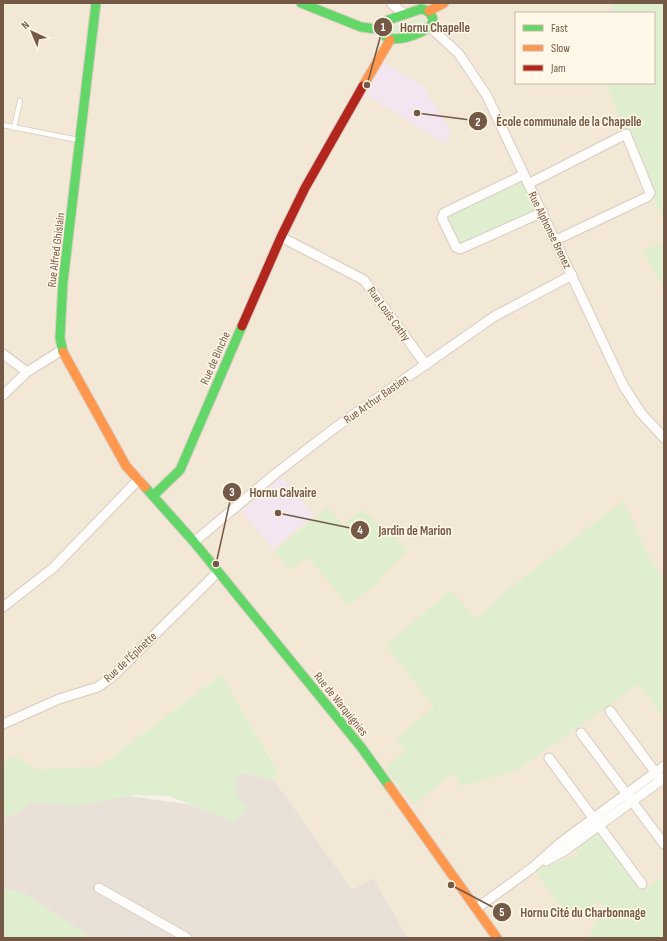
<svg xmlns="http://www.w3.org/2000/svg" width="667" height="941" viewBox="0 0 667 941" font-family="'Sofia Sans Condensed',sans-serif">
  <rect width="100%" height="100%" fill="#f7f1e6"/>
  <path fill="#f3e7d6" d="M3,3H614L618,13H516V83H610L606,85L662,218L664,232V242L642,252L664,288V878L590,938H408L373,878L352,890L274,780L279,772L221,675L100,766L37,771L15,756L3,762Z"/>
  <path fill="#e9e1d7" d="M244,773L274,780L352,890L373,878L408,938H91L22,892L3,889V818L16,813L30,802L68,804L129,796L193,805L234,822L235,779Z"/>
  <path fill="#f3e6f0" d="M384,63L423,86L451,132L445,144L365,94Z
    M282,477L314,515L273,549L242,511Z"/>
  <path fill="#e0eed0" d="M610,3H664V232L662,218L606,85L610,83H654V13H615Z
    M420,17L425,20L426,26L393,38L390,29L392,27Z
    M523,175L543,212L460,249L444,213Z
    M664,242V288L642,251Z
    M623,501L649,557L664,580V719L639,684L517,770L462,786L452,773L414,805L385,769L406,751L396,739L434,707L386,645L451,590L476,619L509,589Z
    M327,507L343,525L362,509L408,550L380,578L381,581L348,605L308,557L290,569L275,551Z
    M221,675L279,773L274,780L244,773L235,779L236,794L246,807L242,816L234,822L169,796L136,795L78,805L31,802L16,813L3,818V762L15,756L37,770L100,766Z
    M599,826L646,889L664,876V938H589L596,922L608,913L600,902L569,917L532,868L542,863L546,866L579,855L572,845Z
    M3,889L22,892L91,938H3Z"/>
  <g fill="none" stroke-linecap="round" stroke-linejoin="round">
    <g stroke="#d6ccc1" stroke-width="6">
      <path id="lane" d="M3,125L78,140
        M14,128L20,101"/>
    </g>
    <g stroke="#d6ccc1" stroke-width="11">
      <path id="street" d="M391,3L404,14
        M430,27L459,54L487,96L623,385L641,413L664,438
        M523,175L444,213L442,218L456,247L460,249L543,212
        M528,184L626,134L650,193L647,197L556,240
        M281,237L364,280L426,365
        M3,354L27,372
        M3,395L27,372L62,350
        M194,542L275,474L336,427L495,316L572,275
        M3,607L53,568L139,479
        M610,711L658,776
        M3,724L59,699L98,687L112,677L218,572
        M581,733L664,844
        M549,758L642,884
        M546,861L564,851L664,778
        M99,888L187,938
        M477,908L532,868L560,843L664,766"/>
    </g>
    <g stroke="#d7cdc3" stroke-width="11">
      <path id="fast" d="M301,3L361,27L384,30
        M421,9C428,10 433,14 433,22C428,33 396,43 386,37L384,27L388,20Z
        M63,352L60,338L63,282L96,3
        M145,487L194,542L361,747L389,786
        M153,496L180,470L242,326"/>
    </g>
    <g stroke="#d7cdc3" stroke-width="11">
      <path id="slow" d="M429,11L444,3
        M363,86L390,40
        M63,352L126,466L145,487
        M389,786L497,938"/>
    </g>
    <g stroke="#d7cdc3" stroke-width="11">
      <path id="jam" d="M242,326L281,237L305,188L363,86"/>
    </g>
    <use href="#lane" stroke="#fefdfb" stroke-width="4.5"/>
    <use href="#street" stroke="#fefdfb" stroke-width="9"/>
    <use href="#fast" stroke="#63d668" stroke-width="9"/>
    <use href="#slow" stroke="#ff974d" stroke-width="9"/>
    <use href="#jam" stroke="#b3261e" stroke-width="9"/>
  </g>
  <g text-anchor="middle" stroke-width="3" stroke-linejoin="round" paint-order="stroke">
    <g font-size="12" fill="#745946" stroke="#fff7e7">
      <text transform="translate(550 230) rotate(64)" y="4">Rue Alphonse Brenez</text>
      <text transform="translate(56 250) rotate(-83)" y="4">Rue Alfred Ghislain</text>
      <text transform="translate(389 314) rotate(54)" y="4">Rue Louis Cathy</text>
      <text transform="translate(215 358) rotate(-66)" y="4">Rue de Binche</text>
      <text transform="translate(376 399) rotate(-35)" y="4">Rue Arthur Bastien</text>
      <text transform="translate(130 657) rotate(-43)" y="4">Rue de l'Épinette</text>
      <text transform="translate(341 704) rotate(51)" y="4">Rue de Warquignies</text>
    </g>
  </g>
  <path fill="none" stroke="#745946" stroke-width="1.5" d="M367 85L383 27M417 113L478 121M216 564L232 492M278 513L360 530M451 885L502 912"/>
  <g fill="#745946" stroke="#fff7e7" stroke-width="1.5">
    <circle cx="367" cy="85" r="4"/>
    <circle cx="417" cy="113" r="4"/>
    <circle cx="216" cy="564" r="4"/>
    <circle cx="278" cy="513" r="4"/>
    <circle cx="451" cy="885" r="4"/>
    <circle cx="383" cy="27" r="10"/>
    <circle cx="478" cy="121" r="10"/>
    <circle cx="232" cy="492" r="10"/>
    <circle cx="360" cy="530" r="10"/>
    <circle cx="502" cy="912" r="10"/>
  </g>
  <g font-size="12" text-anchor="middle" font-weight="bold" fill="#fff">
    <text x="383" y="31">1</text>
    <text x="478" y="126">2</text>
    <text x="232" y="496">3</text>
    <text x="360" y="534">4</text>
    <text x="502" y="916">5</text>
  </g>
  <g font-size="13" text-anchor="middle" font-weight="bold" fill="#745946" stroke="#fff7e7" stroke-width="3" stroke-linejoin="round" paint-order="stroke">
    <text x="435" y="32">Hornu Chapelle</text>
    <text x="569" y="126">École communale de la Chapelle</text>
    <text x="283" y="497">Hornu Calvaire</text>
    <text x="415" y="535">Jardin de Marion</text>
    <text x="583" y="917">Hornu Cité du Charbonnage</text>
  </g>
  <rect width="667" height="941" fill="none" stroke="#745946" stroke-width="8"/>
  <rect x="515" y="12" width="140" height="72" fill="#fff7e7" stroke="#c7b8a7"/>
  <rect x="523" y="25" width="20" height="6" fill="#63d668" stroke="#c7b8a7"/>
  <text x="551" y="32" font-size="12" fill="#745946">Fast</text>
  <rect x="523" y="45" width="20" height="6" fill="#ff974d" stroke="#c7b8a7"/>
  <text x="551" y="52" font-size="12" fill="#745946">Slow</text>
  <rect x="523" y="65" width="20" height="6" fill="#b3261e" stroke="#c7b8a7"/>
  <text x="551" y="72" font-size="12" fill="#745946">Jam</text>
  <g transform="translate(32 32) rotate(316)" stroke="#fff7e7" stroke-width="3" paint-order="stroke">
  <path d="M0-3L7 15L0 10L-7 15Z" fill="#745946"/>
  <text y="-6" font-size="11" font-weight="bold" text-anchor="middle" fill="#745946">N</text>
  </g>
</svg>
